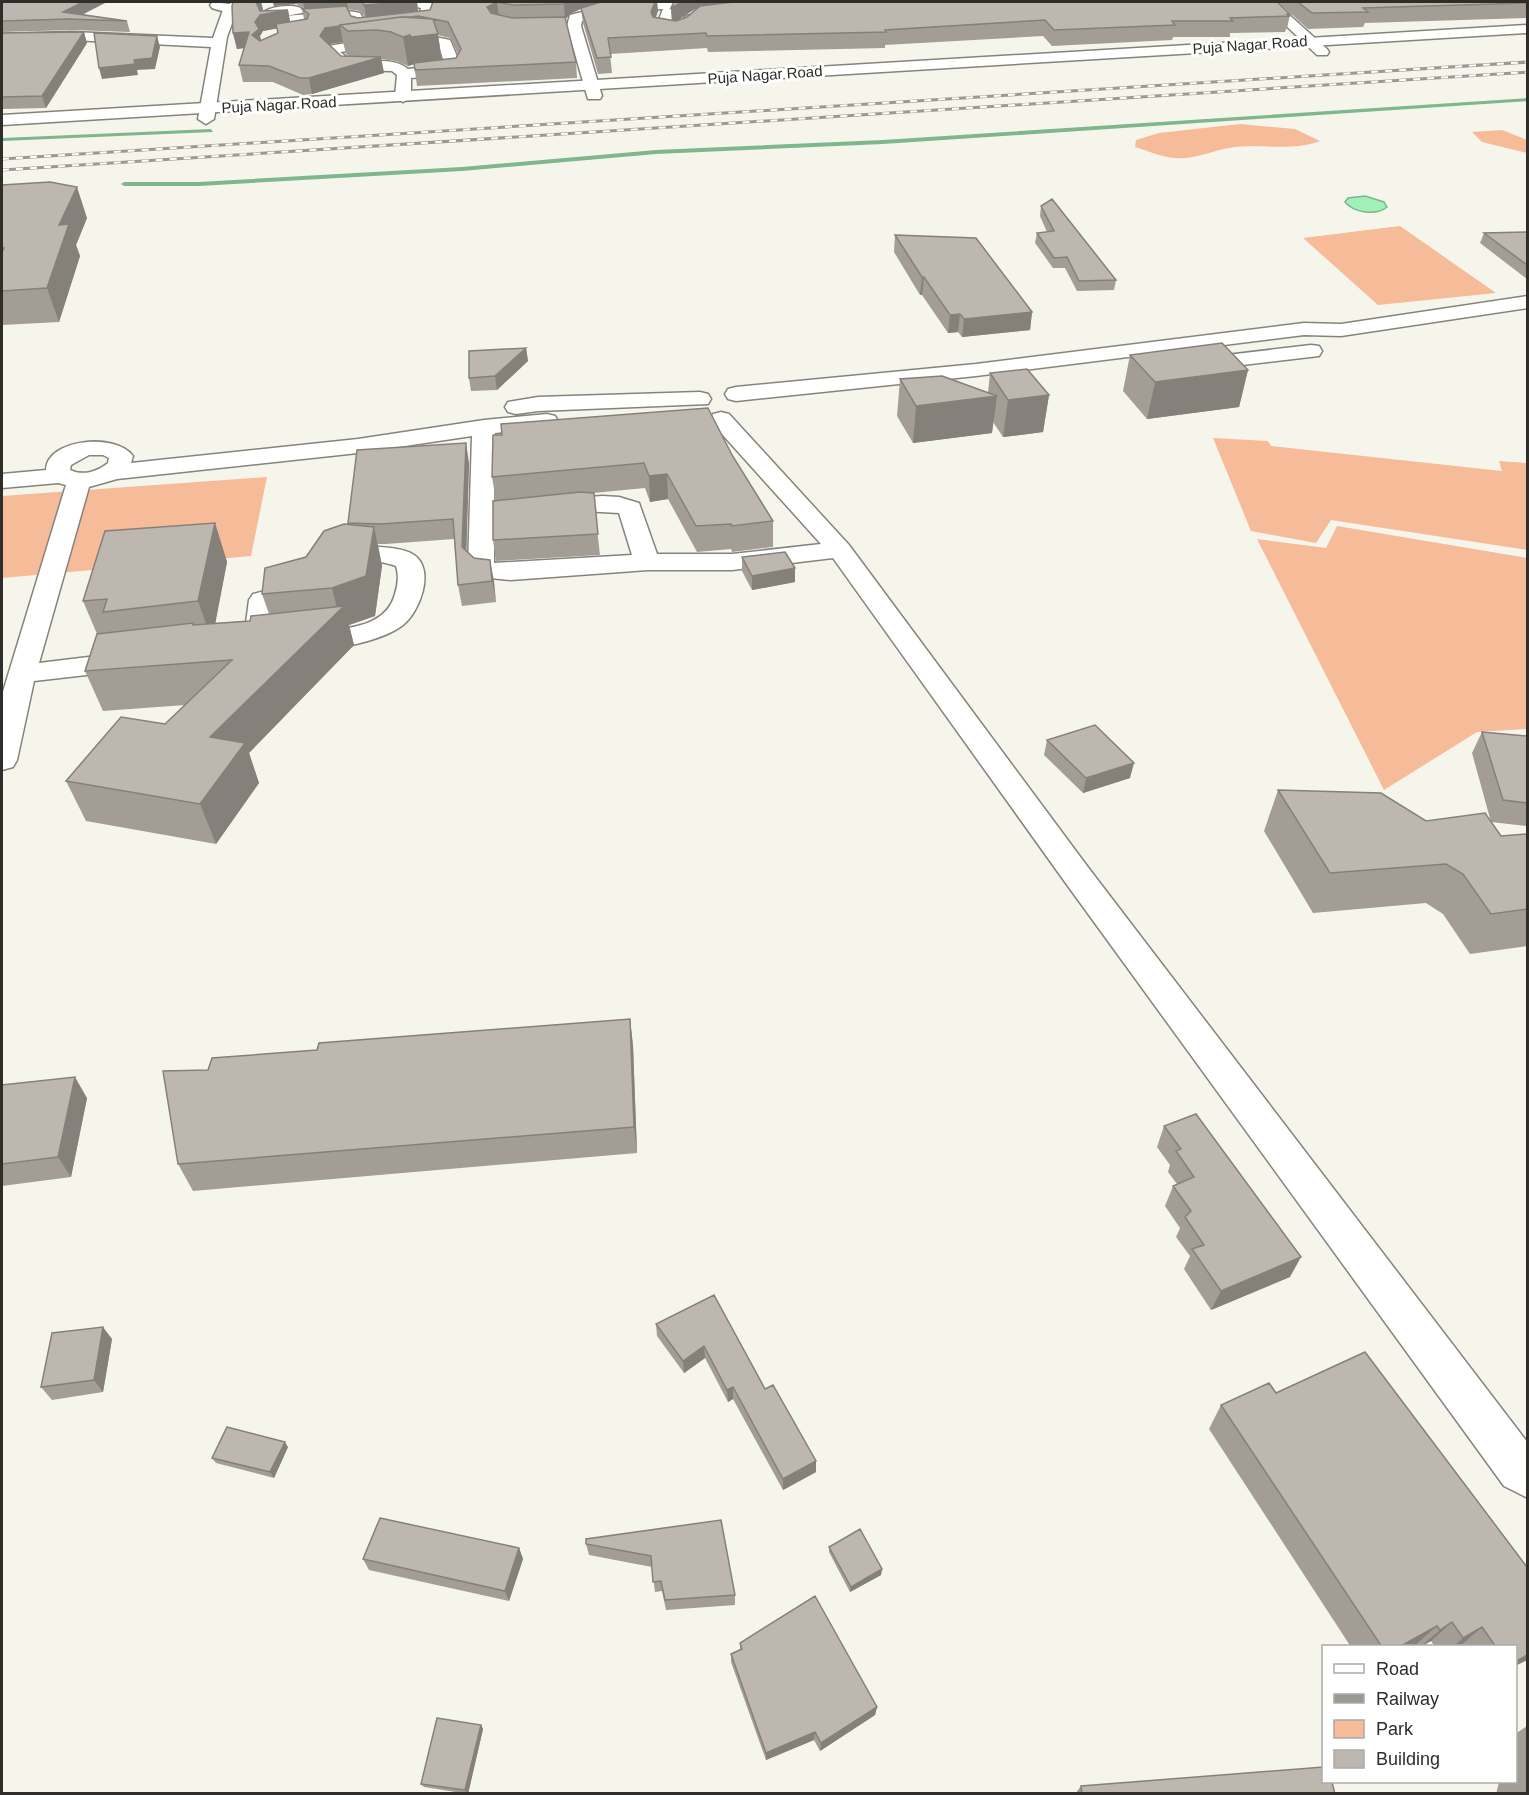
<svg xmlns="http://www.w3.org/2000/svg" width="1529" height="1795" viewBox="0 0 1529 1795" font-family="Arial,sans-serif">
  <rect width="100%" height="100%" fill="#f6f5eb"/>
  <path fill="#f6bb99" d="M1240,124L1295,129L1320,141C1291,152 1260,143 1229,148C1211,151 1193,160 1175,158C1162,157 1148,151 1135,147L1136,140L1159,133Z
    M1502,130L1527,140V153L1482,142L1472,132Z
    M1400,226L1496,293L1378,305L1303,238Z
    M1213,438L1268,441L1271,446L1502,471L1499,461L1527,463V550L1331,520L1316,543L1251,531Z
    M267,477L251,556L2,578V496Z
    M1337,526L1527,558V729L1477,732L1384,790L1257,539L1326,548Z"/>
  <path fill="#a1f0b8" stroke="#7eb68d" stroke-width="1.5" d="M1365,196L1384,202L1387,207C1376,216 1354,213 1345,202L1348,198Z"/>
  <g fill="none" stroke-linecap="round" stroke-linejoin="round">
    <path fill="#7eb68d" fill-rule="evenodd" d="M1528,98V101L883,144L656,154L462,171L199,186H124L121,184L124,182H199L462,167L656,150L883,140Z
      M211,129L213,132L2,141V138Z"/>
    <g stroke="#85847b" stroke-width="3">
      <path id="minor" d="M406,2H431L435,9L430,25L361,31L356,30L350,19L269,25L264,24L261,14C269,6 296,3 304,10L302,13L285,16L348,11L360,13L366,23L419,18L421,8L408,5Z
        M671,2L678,6L671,25H679L686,16L691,15L698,19L688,32H657L655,29L663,9L618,11L582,21L581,26L602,96L600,99H588L567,26L570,15L618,3Z
        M1261,2H1275L1327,49L1329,52L1327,55H1317Z
        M231,3L238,7L227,37L214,119L206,124L198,119L211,47L72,40L2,42V34L72,32L213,38L224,7Z
        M420,34L450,40L461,66L457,72L452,74L411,78V97L403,102L395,97L397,75L392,71L344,70L325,53L329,46L334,45L393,36ZM406,43L439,46L445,65L408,69C394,57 370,62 353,62L340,52Z
        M1528,296V308L1341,336L1304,335L976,376L736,401L728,399L725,394L728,389L736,387L976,364L1304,323L1341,324Z
        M1311,345L1319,346L1322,351L1319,356L1193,371L1185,370L1182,365L1185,360L1193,359Z
        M700,392L708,394L711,399L708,404L538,411L516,414L508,412L505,407L508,402L538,397Z
        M721,412L729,414L849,545L1087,866L1528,1443V1498L1504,1486L1065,882L833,558L732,570H648L511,580L479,577L468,567L472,436L358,453L117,479L89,487L39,663L130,652L140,655L144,661L140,667L130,670L34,681L17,760L13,767L2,770V695L66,485L58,483L2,488V474L46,470C46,439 116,432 133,456L131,463L358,439L484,420L547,414L555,416L558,421L555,426L495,433L494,505L602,496L619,497L639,503L657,554H732L821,544L713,424L710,419L713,414ZM89,455H103L109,458L108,463C97,472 83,476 70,470L71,465ZM582,511L619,513L632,555L494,563V520Z
        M365,546C379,547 402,547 414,555C436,570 419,613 403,625C381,642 323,654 296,647L292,641L296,635C329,627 384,635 395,594C398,585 399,575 396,566C379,560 345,555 330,569C324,575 322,586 316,594L275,605L271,646L267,652L257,654L247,652L243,646L249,600L253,594L296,583C311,550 331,546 365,546Z"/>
    </g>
    <g stroke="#85847b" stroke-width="3">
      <path id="tertiary" d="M1528,25V33L2,125V115Z"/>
    </g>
    <g stroke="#85847b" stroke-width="3">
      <path id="secondary" d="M213,2L229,4L253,2C242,15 226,13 212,8L210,5Z"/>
    </g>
    <use href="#minor" fill="#fff" fill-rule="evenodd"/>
    <use href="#tertiary" fill="#fff" fill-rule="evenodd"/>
    <use href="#secondary" fill="#fff" fill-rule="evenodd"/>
    <g stroke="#9a9992" stroke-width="3">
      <path id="rail" d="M2,159L1528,62
        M2,170L1528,72"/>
    </g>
    <use href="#rail" stroke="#fff" stroke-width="2" stroke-dasharray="7" stroke-linecap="butt"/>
  </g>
  <path fill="#a39d96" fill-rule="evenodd" d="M2,2L127,21L130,32L72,30L2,32Z
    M233,2H261L263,10L262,11L288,10L290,22L304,19L302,9H305L304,8L296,4L274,6L273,2H417L418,12L430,10L432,2H657L658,11L656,17L672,20L671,8L674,2H1277L1290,14L1287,29H1286L1285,32L1230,33V37H1173L1172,40L1052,46L1043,36L885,45V48L708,52L707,48L610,54L612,73L598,74L583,23L581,9L570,14L565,19L576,62L577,78L417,86L414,64L408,66L396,61L381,59L384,73L312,94L303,95L273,82H243L239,65L244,48L237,49L233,33L232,6ZM347,9L360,11L365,17L358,18L351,16ZM695,9H697L687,17L677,20ZM277,28L278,33L261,41L260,36L263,31ZM438,35L450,38L458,54L456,58L442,60ZM343,42L346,54L349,56H341L328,44Z
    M1278,2H1527V18L1365,23L1363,27L1308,29Z
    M2,33L87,43L46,108L2,109Z
    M2,185L87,218L76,245L80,256L59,322L2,325Z
    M1041,206L1116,280L1114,290L1077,291L1065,268H1053L1035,243L1037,233L1047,232L1040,216Z
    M1527,232V279L1480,243L1484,233Z
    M895,235L1032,312L1030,330L962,337L958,332L948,333L922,295H920L894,252Z
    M526,348L528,361L497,390L471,391L469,378Z
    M1130,355L1248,370L1239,407L1147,419L1123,391Z
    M990,373L1049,395L1043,432L1003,437L993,422L992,433L913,443L897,416L900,379L988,393Z
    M493,435L732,455L773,521V547L732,552L731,549L697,552L668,499L650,502L645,488L593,493L600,555L496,561L493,540L496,501L492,477Z
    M469,463L466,551L474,558L490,560L496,602L462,606L458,585L454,539L386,544H378L382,566L375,616L349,625L354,645L249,753L259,783L216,844L86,821L66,781L165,724L185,705L103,711L85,671L97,634L83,601L215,523L227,562L215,623L250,621L269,614L262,594L306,557L349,525L348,523Z
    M742,557L795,568V582L752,590L742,571Z
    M1482,732L1527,736V826L1491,822L1501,836L1527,834V946L1470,954L1443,914L1426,903L1313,913L1264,831L1278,790L1426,821L1491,822L1472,753Z
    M1047,740L1130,778L1083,793L1044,755Z
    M630,1019L633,1046L637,1153L193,1191L178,1164L208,1070L317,1050Z
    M2,1085L87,1098L71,1177L2,1186Z
    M1164,1126L1290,1277L1211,1310L1184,1269L1190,1256L1176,1237L1180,1228L1165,1206L1173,1186L1177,1184L1168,1172L1170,1165L1157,1147Z
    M714,1295L765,1389L816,1461V1472L783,1490L733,1399L728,1402L705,1358L684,1373L657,1336L656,1324Z
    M112,1339L103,1392L52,1400L41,1387Z
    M1365,1352L1527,1567V1660L1515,1666V1647H1435L1431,1641L1421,1647H1417L1416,1645L1413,1647H1351L1209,1429L1221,1405L1269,1383L1276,1393Z
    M288,1447L274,1478L216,1463L212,1458Z
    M721,1520L735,1595V1605L666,1610L662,1591L655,1592L652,1567L589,1555L586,1544Z
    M829,1547L882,1569L881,1575L850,1592L829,1552Z
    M519,1548L523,1559L509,1601L369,1570L363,1559Z
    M740,1643L877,1707L875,1715L820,1751L814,1740L766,1760L731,1662V1654L740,1650Z
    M481,1725L483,1729L468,1794L424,1787L421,1784Z
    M1527,1726V1794H1496L1499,1782H1515V1734Z
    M1081,1786L1335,1794H1075Z"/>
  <path fill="#85807a" d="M83,2H107L74,19L63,12Z
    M256,2H261L263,10L259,15Z
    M273,2H295L296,4L274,6Z
    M303,2H347L348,9L305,12Z
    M406,2H417L418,10L417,16L367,21L364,5Z
    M497,2L499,17L489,22L487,7Z
    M566,2H620L586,6L570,14L565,20L564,4Z
    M655,2H657L658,11L652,27L651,12Z
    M682,2H737V4L695,9L672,24L671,8Z
    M288,10L291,26L263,31L260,36L262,44L252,35L255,22L260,15Z
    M340,26L343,42L329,44L323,52L320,36L325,28Z
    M84,32L87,43L46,108L42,96Z
    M249,32L253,47L237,49L233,33Z
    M438,34L442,63L415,64L408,66L403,37L410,35Z
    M157,36L160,47L155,69L137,70L138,75L102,79L99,68L134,60Z
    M381,57L384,73L312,94L309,78Z
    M77,187L87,218L76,245L80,256L59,322L47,288L59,225Z
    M922,277H924L922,295H920Z
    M1032,312L1030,330L962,337L964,319Z
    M960,314L958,332L948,333L950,315Z
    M526,348L528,361L497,390L495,376Z
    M1248,370L1239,407L1147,419L1155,382Z
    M1049,395L1043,432L1003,437L1008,400Z
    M997,396L992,433L913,443L916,406Z
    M466,443L469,463L466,567L462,547Z
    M667,474L668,499L650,502L649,476Z
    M215,523L227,562L212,641L198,601Z
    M374,527L382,566L375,616L349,625L354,645L249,753L259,783L216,844L200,804L210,737L338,612L332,588Z
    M490,560L494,581L496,602L492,581Z
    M795,568V582L752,590V576Z
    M1134,763L1130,778L1083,793L1086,778Z
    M630,1019L633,1046L637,1153L634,1127Z
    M75,1077L87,1098L71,1177L58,1157Z
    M1301,1257L1290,1277L1211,1310L1221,1291Z
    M103,1327L112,1339L103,1392L94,1380Z
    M704,1346L705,1358L684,1373L683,1361Z
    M733,1387V1399L728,1402L727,1390Z
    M285,1442L288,1447L274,1478L270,1472Z
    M816,1461V1472L783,1490V1479Z
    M519,1548L523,1559L509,1601L505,1591Z
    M882,1569L881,1575L850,1592L851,1587Z
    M1452,1622L1431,1641L1420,1647L1440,1630Z
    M1437,1626L1413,1647H1399Z
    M1482,1627L1459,1647H1453L1463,1638Z
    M1527,1655V1660L1515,1666V1662Z
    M877,1707L875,1715L820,1751L821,1743Z
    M481,1725L483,1729L468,1794L465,1790Z
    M815,1732L814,1740L766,1760V1753Z"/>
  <path fill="#beb7af" stroke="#85807a" stroke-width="1.5" d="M2,2H83L63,12L127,21L68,19L2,21Z
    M233,2H256L260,11L288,10L260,15L255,22L259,29L252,35L260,41L278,33L276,24L307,19L309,14L302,9L346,6L351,16L358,18L430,10L433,2H566L564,4L513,5L497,2L487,7L491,13L512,18L565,17L576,62L415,70L414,63L456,58L461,49L448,22L418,16L410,17H401L340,25V26L325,28L320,36L341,56L381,57L309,78H300L269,66L239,65L249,32L233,33L232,6Z
    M362,2H406L364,5Z
    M601,2H655L651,12L653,17L676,21L687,17L700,6L733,2H1277L1290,14H1287L1289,16L1230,18L1233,21H1172L1175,25L1054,30L1045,20L885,30L886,32L707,36L706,33L608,38L611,57L597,58L581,8Z
    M674,2H682L671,8Z
    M1298,2H1527V3L1363,8L1368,12L1312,13Z
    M401,17L433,19L438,34L411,37L410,35L403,37L391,32L377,30L348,31L340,25Z
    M84,32L42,96L2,97V33Z
    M94,33L157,36L152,58L134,60L135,64L99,68Z
    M50,182L77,187L59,225L69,224L47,288L2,291V252L4,248H2V185Z
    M1052,199L1116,280L1079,281L1067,257L1054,258L1037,233L1054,231L1041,206Z
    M1527,232V265L1484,233Z
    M895,235L976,238L1032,312L964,319L960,314L950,315L924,277H922Z
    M1222,343L1248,370L1155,382L1130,355Z
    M526,348L495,376L469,378V351Z
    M1027,369L1049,395L1008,400L990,373Z
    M942,376L997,396L916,406L900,379Z
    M708,408L732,455L773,521L732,526L731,524L696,526L667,474L649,476L644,463L492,477L493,435H502L501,424Z
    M466,443L462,547L474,558L490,560L492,581L458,585L453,519L381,524L348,523L357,450Z
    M580,492L594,493L598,534L493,540V501Z
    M215,523L198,601L103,612L107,599L83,601L105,531Z
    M344,524L374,527L366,576L332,588L262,594L265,568L306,557L324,531Z
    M785,552L795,568L752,576L742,557Z
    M344,606L210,737L245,743L200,804L66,781L121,717L165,724L232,660L85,671L97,634L193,623V625L250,621L251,616Z
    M1095,725L1134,763L1086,778L1047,740Z
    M1482,732L1527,736V803L1503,800Z
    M1278,790L1381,793L1426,821L1485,813L1501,836L1527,834V909L1491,914L1463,874L1446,864L1330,873Z
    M630,1019L634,1127L178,1164L163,1071L208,1070L212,1058L317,1050L319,1043Z
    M75,1077L58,1157L2,1164V1085Z
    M1196,1114L1301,1257L1221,1291L1192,1249L1204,1245L1185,1217L1191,1211L1173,1186L1194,1177L1176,1151L1181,1149L1164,1126Z
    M714,1295L765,1389L773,1385L816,1461L783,1479L733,1387L727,1390L704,1346L683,1361L656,1324Z
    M103,1327L94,1380L41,1387L52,1333Z
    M1365,1352L1527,1567V1655L1515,1662V1647H1496L1482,1627L1463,1638L1452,1622L1440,1630L1437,1626L1399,1647H1382L1221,1405L1269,1383L1276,1393Z
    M227,1427L285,1442L270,1472L212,1458Z
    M380,1518L519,1548L505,1591L363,1559Z
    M721,1520L735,1595L665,1600L661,1581L653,1582L651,1556L586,1544V1539Z
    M860,1529L882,1569L851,1587L829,1547Z
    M815,1596L877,1707L821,1743L815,1732L766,1753L731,1654L742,1649L740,1643Z
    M437,1718L481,1725L465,1790L421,1784Z
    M1323,1767V1782H1332L1335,1794H1082L1081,1786Z"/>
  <g text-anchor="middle" stroke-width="6" stroke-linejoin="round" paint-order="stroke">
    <g font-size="15" fill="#2e2d29" stroke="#fff">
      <text transform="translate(1250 45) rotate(-4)" y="5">Puja Nagar Road</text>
      <text transform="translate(765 75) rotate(-4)" y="5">Puja Nagar Road</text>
      <text transform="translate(279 105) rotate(-3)" y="5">Puja Nagar Road</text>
    </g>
  </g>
  <rect width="1529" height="1795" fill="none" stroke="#2e2d29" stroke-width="6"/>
  <rect x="1322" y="1645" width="195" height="138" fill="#ffffff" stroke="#ababa9" stroke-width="1.5"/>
  <rect x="1334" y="1664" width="30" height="9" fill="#ffffff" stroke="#ababa9" stroke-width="1.5"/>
  <text x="1376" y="1675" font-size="18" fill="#2e2d29">Road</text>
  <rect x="1334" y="1694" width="30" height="9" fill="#9a9992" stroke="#ababa9" stroke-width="1.5"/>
  <text x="1376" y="1705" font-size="18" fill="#2e2d29">Railway</text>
  <rect x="1334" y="1720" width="30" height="18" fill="#f6bb99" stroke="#ababa9" stroke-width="1.5"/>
  <text x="1376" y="1735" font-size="18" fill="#2e2d29">Park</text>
  <rect x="1334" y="1750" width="30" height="18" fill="#beb7af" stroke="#ababa9" stroke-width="1.5"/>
  <text x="1376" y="1765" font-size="18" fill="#2e2d29">Building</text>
</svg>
